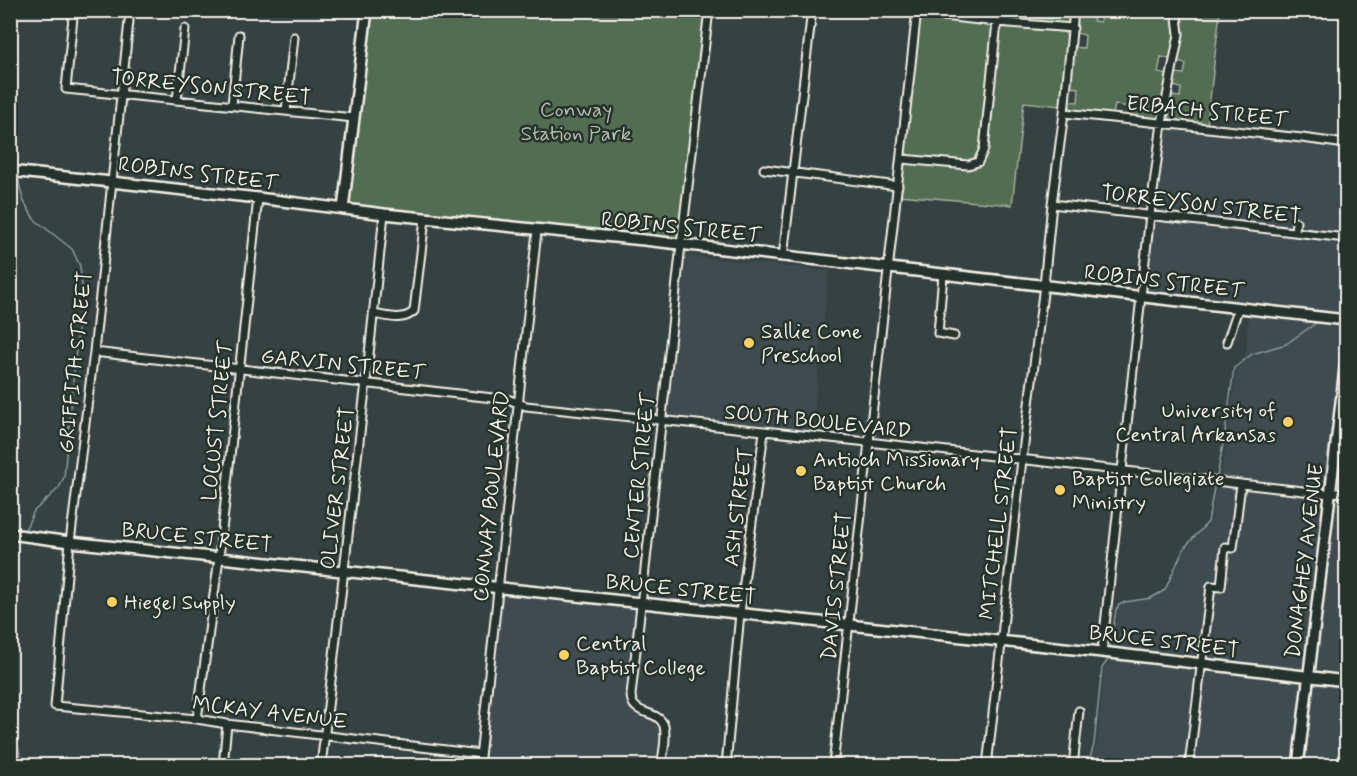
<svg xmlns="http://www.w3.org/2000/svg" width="1357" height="776" viewBox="0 0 1357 776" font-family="Mynerve,sans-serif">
  <rect width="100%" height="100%" fill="#364242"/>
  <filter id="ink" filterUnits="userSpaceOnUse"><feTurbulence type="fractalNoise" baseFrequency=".0167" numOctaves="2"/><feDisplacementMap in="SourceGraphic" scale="12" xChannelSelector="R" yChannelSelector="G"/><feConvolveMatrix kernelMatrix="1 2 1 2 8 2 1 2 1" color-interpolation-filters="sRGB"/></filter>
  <g filter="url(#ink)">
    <path fill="#414c50" d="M1168,127L1346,146V765L1090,766L1097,743L1104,669L1111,660L1119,609L1124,603L1153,598L1167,590L1186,548L1210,521L1219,477L1223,465L1237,369L1245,361L1250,302L1149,292L1147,290L1165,132Z
      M685,256L829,271L812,430L668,415Z
      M497,587L642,603L634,707L664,728L661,765L478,766Z"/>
    <path fill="#536d53" stroke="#a4af9e" stroke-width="1.5" d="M369,11H705L679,240L353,207L348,203Z
      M1098,11H1165C1183,21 1173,43 1170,59L1161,57L1158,73L1168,75L1161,116L1159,118L1132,116V107L1115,105L1113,114L1074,110L1068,105L1067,101L1078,102L1079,88L1069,87L1074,47L1084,48L1085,35L1075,33L1078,13L1094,15L1093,21L1100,22L1101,14Z
      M1178,11H1220L1207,125L1172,121C1165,115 1170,104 1172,96L1180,97L1181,88L1173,86L1175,73L1184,74L1186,64L1177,62C1180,45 1187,27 1178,11Z
      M1055,14L1070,15L1071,17V21L1065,25L1014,20L1011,15L1052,19Z
      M925,17L988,24L992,28L979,152L974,159L966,162L910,156L906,153L905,149L919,22L922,18Z
      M1004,26L1064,32L1067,36L1068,40L1061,106L1024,102L1012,205L899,195L903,167L904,165L909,163L969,169C979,166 982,161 986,152L999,29Z"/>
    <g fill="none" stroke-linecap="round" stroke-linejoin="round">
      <path stroke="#8a9e9c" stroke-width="1.5" d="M10,142L18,166
        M18,178L23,200L34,219L72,249L80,266L82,286L64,477L59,488L34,511L25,530
        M1217,477L1225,433L1234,368L1252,354L1286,344L1316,323
        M1109,647L1111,643L1116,610L1119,605L1125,602L1151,598L1165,590L1184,548L1208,522L1214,488
        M10,722L24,766
        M1088,766L1094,744L1102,668L1108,660"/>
      <g stroke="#f4f1e8" stroke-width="11">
        <path id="street" d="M917,13L997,22L1073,28
          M73,17L66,89L354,118
          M129,21L94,352L70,542L55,706L197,719L227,724L480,754
          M177,100L185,29
          M232,105L239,35
          M286,111L294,37
          M1064,113L1302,138L1346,144
          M902,159L968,165L978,162L984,149L997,22
          M764,169L898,186
          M1052,204L1346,238
          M1295,232L1296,222
          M783,257L812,10
          M943,275L938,333L954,336
          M373,314C386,316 404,322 414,311L425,219
          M1227,342L1238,309
          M94,352L510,400L526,406L868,442L1330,494
          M1331,492L1346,493
          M1102,652L1150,215L1162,123L1179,34L1177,17L1173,10
          M197,719L219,558L258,198
          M223,766L227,724
          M321,766L366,382L384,214
          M479,766L537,231
          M661,766C663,754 667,738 664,726C658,708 632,718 631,695L681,245L709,10
          M726,766L740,613L764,432
          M833,766L917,10
          M987,766L1022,460L1044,285L1052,204L1064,113L1074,10
          M1073,766L1079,711
          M1189,766L1211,586L1221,587L1225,547L1233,548L1241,484"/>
      </g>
      <g stroke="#f4f1e8" stroke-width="14">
        <path id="secondary" d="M10,171L258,198L384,214L644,240L1346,320
          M343,209L367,10
          M10,534L70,542L1102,652L1346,681
          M1298,766L1346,360"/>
      </g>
      <use href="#street" stroke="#26332d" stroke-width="7"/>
      <use href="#secondary" stroke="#26332d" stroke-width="9"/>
      <g stroke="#f4f1e8" stroke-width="4">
        <path id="rail" d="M10,761L12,766"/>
      </g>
      <use href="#rail" stroke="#26332d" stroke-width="1.5" stroke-dasharray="4.5" stroke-linecap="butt"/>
    </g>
  </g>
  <g fill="#ffd166" stroke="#26332d" stroke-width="2">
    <circle cx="749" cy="343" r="6"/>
    <circle cx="1288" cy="422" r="6"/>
    <circle cx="801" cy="471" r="6"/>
    <circle cx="1060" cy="490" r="6"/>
    <circle cx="112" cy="602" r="6"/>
    <circle cx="564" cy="655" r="6"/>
  </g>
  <g text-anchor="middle" stroke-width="5" stroke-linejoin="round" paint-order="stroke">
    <g font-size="21" fill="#f4f1e8" stroke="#26332d">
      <text transform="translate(211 87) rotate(6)" y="7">TORREYSON STREET</text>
      <text transform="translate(1207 111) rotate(6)" y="7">ERBACH STREET</text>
      <text transform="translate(198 173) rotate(7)" y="7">ROBINS STREET</text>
      <text transform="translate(1201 204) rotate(7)" y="7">TORREYSON STREET</text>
      <text transform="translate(681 227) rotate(6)" y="7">ROBINS STREET</text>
      <text transform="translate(1164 281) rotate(7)" y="7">ROBINS STREET</text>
      <text transform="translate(75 362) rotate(-84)" y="7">GRIFFITH STREET</text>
      <text transform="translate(343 364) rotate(6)" y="7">GARVIN STREET</text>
      <text transform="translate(217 421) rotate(-84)" y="7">LOCUST STREET</text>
      <text transform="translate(818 421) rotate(6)" y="7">SOUTH BOULEVARD</text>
      <text transform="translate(639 476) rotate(-84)" y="7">CENTER STREET</text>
      <text transform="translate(337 488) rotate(-83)" y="7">OLIVER STREET</text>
      <text transform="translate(491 496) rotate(-84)" y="7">CONWAY BOULEVARD</text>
      <text transform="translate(738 507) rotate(-83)" y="7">ASH STREET</text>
      <text transform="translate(998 523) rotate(-83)" y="7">MITCHELL STREET</text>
      <text transform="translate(197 537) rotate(6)" y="7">BRUCE STREET</text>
      <text transform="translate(1304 561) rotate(-83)" y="7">DONAGHEY AVENUE</text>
      <text transform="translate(836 586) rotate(-84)" y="7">DAVIS STREET</text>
      <text transform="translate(681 589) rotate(6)" y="7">BRUCE STREET</text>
      <text transform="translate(1164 641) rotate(7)" y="7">BRUCE STREET</text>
      <text transform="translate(270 712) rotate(7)" y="7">MCKAY AVENUE</text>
    </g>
    <g font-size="21" fill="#b4bcac" stroke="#26332d">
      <text x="576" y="116">Conway<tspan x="576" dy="24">Station Park</tspan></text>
    </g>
    <g font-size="21" fill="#f4f1e8" stroke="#26332d" text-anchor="start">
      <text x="761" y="338">Sallie Cone<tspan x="761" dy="24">Preschool</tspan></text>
      <text x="1276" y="417" text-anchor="end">University of<tspan x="1276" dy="24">Central Arkansas</tspan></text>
      <text x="813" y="466">Antioch Missionary<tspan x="813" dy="24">Baptist Church</tspan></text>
      <text x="1072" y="485">Baptist Collegiate<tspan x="1072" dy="24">Ministry</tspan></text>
      <text x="124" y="609">Hiegel Supply</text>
      <text x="576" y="650">Central<tspan x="576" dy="24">Baptist College</tspan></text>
    </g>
  </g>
  <rect width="1357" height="776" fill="none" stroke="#26332d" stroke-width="36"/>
  <rect x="18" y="18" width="1321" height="740" fill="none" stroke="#f4f1e8" stroke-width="2" filter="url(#ink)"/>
</svg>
